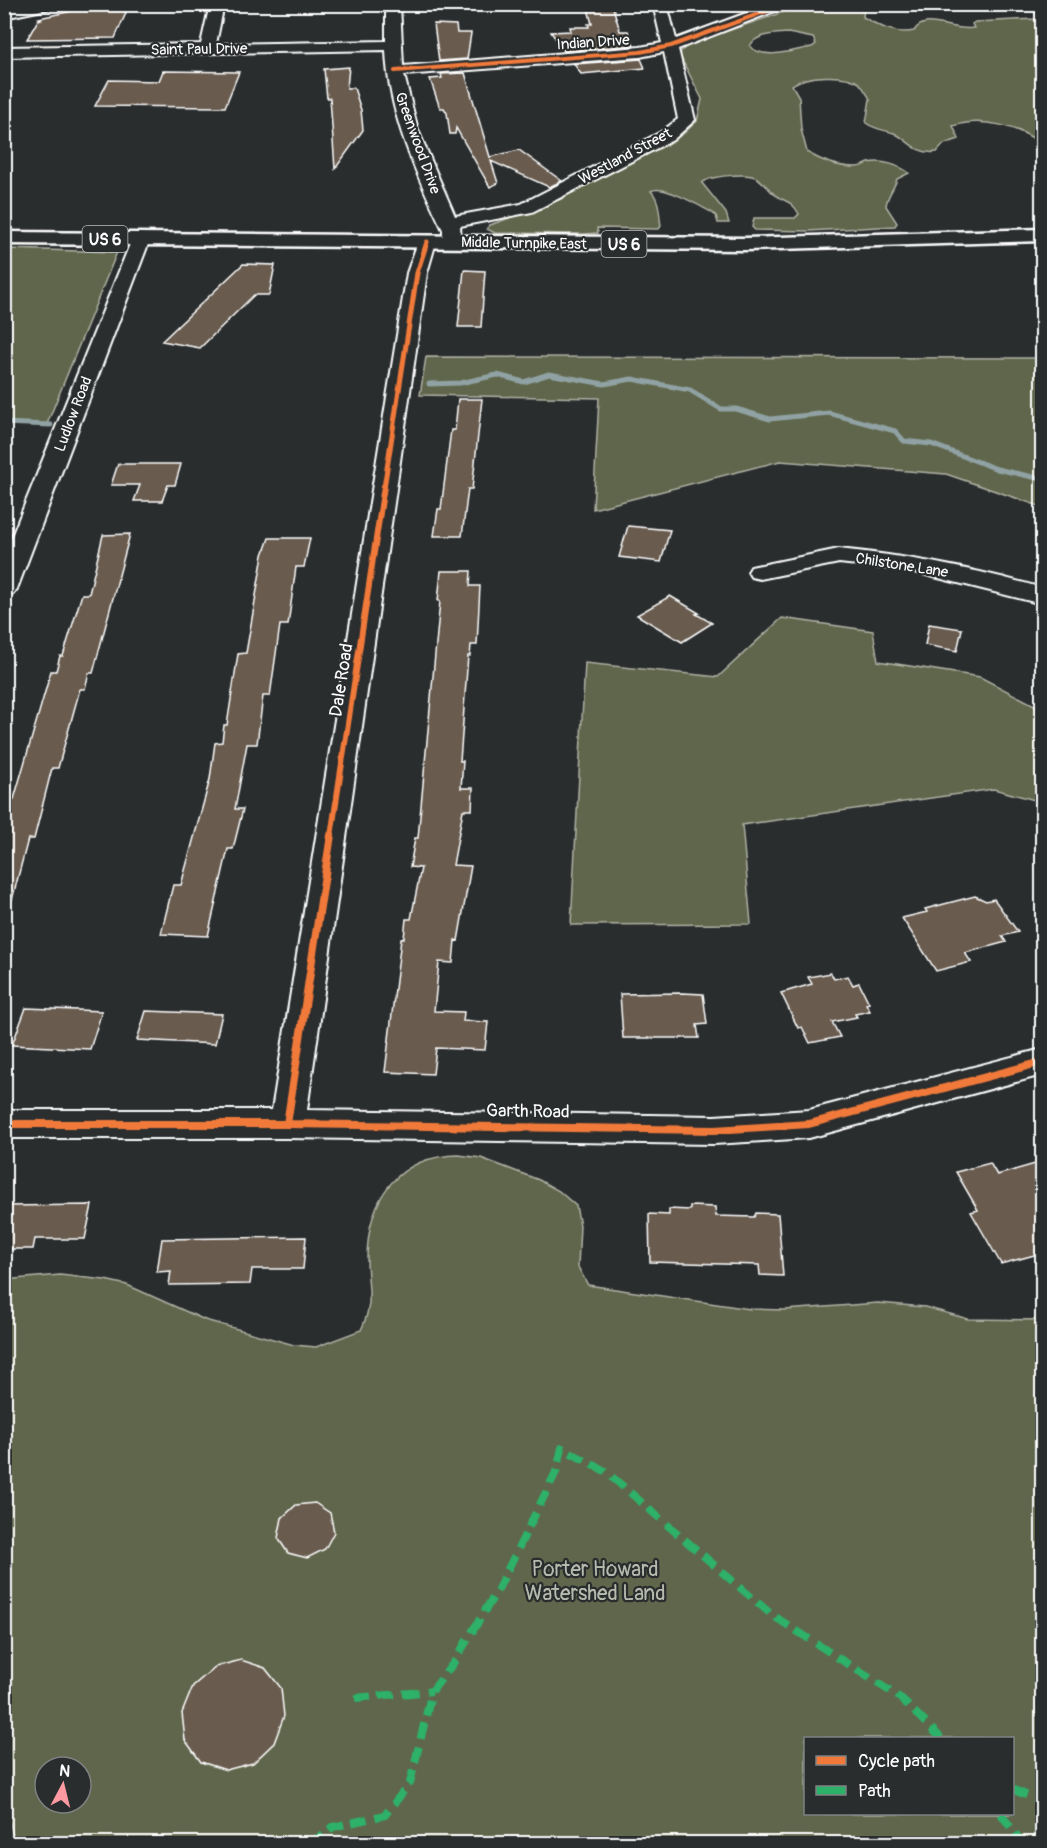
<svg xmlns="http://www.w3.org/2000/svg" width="1047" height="1848" viewBox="0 0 1047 1848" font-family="Pangolin,sans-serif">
  <rect width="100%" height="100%" fill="#2a2d2e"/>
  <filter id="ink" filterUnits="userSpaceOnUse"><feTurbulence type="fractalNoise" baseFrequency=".0167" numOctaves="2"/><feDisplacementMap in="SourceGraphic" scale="12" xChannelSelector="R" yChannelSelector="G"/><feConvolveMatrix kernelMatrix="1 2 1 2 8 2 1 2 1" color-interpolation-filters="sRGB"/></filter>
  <g filter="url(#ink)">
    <path fill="#60664c" stroke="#b0b2a6" stroke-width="1.5" fill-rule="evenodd" d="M857,4L864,8L863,17C879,26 895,35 914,31C925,12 952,32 974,28L972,24L975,22L1036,19L1038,17L1035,12H1042V144C1019,127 982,116 953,126L959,139L944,144L937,152C915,155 909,140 894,133C884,130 874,129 866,123L870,99C867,94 863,87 859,83C844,73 806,75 792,85L799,97L801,129L807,152C821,161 839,167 856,167C861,167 864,165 869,163C882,160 899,165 909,173L897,179C894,189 887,195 886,206L897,223L895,226L808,231L755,230L752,227L754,218H795L799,214C791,199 785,203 774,194C768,189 764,182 757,178C748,172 709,176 702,183L726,213L729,223H718L716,216L711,212C698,205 662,184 651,191C660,200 659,214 661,226L659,229L597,228L598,233L583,234L495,233L487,229L490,225L561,199L578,186L646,150L667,143L683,134L697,121L702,99L680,56L681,51L692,43L804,5ZM788,33L813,38L816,44L812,47C795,50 762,61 750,46C755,34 776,34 788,33Z
      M5,249L117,252L47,424L5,425Z
      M426,357L1042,358V507L946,474L780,461L593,509L599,398L420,395Z
      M782,618L873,631L878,661L980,677L1042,709V802L994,789L742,825L751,924L571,925L585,663L718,677Z
      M459,1155L481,1158L539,1180L559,1191L576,1206L580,1226L578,1267L588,1285L750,1309L785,1310L878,1303L925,1307L968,1319L1042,1320V1843H15L4,1800L7,1721L4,1693V1280L60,1275L105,1280L127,1285L205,1320L294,1345L316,1347L361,1330C375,1301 367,1288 367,1258C368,1198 397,1156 459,1155ZM806,1738H1012V1814H806ZM45,1767H81V1803H45Z"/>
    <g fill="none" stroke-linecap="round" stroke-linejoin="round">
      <path stroke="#90a2a4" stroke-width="5" d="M429,384L460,383L497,375L524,382L549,374L604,384L632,379L690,390L721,409H736L770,419L829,413L895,431L904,441L931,444L997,469L1042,479
        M4,423L51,425"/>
    </g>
    <path fill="#695c50" stroke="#fff" stroke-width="1.5" d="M105,4H113L126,13L115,38L27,39L38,20L41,19L39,18Z
      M612,4L620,31H628L634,45L564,51L551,32L571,31L570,27H589L588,24H592L587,5Z
      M434,24L456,25L457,33H471L467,59L439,61Z
      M641,59L645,68L581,74L574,64Z
      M349,67L347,88H354L361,110L363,130L335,169L330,98H327L324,69Z
      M163,71L239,72L225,107L95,106L109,80L159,81Z
      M465,73L490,157L519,150L562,181L549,187L491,161L498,183L490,187L456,128L455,134H450L447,113L444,108H440L430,79L442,78L441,74Z
      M243,264L275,265L269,295H254L200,348L162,341Z
      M464,270L485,271L481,327H458Z
      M458,399H482L472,489H468L462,536H434L438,509H441L451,430H455Z
      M118,464H181L175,485H168L162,501H134L140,485H111Z
      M628,526L670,530L661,562L619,557Z
      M130,534L93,673H89L85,689H80L58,768H52L34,839H28L12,900L4,899V799H14L51,671H56L60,656H63L82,594H89L103,535Z
      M269,538H310L304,567H296L288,625H280L270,696H263L257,744H247L235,809H243L233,849H228L208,936L161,934L173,885H181L210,779L215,743L222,742L224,725H227L238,654L246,653L263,555Z
      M441,571H471L470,586H480L477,645H471L470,656H468L460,761H463L461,788H473L472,810H463L453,865L471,866L458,941L455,940L453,963L439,962L434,1011L464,1012L463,1021L488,1022L485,1050L436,1048L433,1074L385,1072L401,939L404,938L406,919H411L421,868L410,867L415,838H418L440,601H438Z
      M670,596L699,613L696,614L712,623L682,642L637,615Z
      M929,624L962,629L957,651L925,645Z
      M975,896L986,901L994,899L1018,932L1002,936L1006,942L965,953L971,962L936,971L902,918L927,912L925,909Z
      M831,973L834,979L848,976L853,985L859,983L869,1003L866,1004L870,1011L855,1014L857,1017L832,1022L840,1037L810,1043L802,1027L798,1028L781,993L812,984L808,977Z
      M682,993L703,994L707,1024L697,1025L699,1038H623L620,994Z
      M26,1008L102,1011L90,1049L12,1045Z
      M146,1011L222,1014L215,1044L137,1040Z
      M1042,1162V1253L1001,1264L971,1212L978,1210L956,1172L990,1163L997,1175Z
      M92,1205L85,1239H35L33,1249H4V1206Z
      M690,1206L715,1207L716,1216L754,1217L756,1213L778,1214L783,1276L760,1275L759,1265L650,1262L649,1214L669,1215V1209L690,1210Z
      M306,1237L303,1269H252L250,1284L169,1285L171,1271L157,1272L162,1239Z
      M315,1503L330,1513L334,1532L325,1549L307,1558L288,1553L278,1538L282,1518L296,1505Z
      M241,1660L265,1668L281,1688L284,1716L274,1743L253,1763L226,1770L201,1762L185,1740L182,1713L193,1686L215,1667Z"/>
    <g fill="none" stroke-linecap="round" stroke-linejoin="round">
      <g stroke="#fff" stroke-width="4">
        <path id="minor" d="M29,4H59L57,7L4,18V10Z
          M210,4H224L216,44L386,41V4H400L403,66L640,47L662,43L653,4H667L676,39L771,4H793L678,49L695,120L673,140L532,212L460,226L461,241L459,245H445L443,241V230C416,174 388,113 386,50L4,57V47L201,44ZM664,52L678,119L661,132L521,204L455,216L418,130L404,75L640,57Z
          M141,233L148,235L150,239L17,589L13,594L4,596V556L132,239L134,235Z
          M427,236L434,238L436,242L427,273L307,1110L714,1116L809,1110L1042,1049V1075L809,1138L714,1144L287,1138H4V1110H272L407,273L418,242L420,238Z
          M839,549C908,556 976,569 1042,588V604L910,571L839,563L760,579L751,577L748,572L751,567Z"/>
      </g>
      <g stroke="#fff" stroke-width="5">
        <path id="primary" d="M1042,229V241L746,250L4,244V232L746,238Z"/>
      </g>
      <use href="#minor" fill="#2a2d2e" fill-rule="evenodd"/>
      <use href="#primary" fill="#2a2d2e" fill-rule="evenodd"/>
      <path stroke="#2db169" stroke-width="8" stroke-dasharray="16 8" stroke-linecap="butt" d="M355,1698L432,1691
        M1012,1789L1042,1802
        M1001,1814L1023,1844
        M310,1844L333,1827L385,1815L410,1783L432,1691L454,1662L498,1589L557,1470L562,1448L605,1471L772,1615L899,1697L941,1738"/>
      <g stroke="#2a2d2e" stroke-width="6">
        <path id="cycleway-far3" d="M395,71L640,52L671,46L786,4"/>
      </g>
      <g stroke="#2a2d2e" stroke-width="8">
        <path id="cycleway-far2" d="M384,488L417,273L427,242"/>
      </g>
      <g stroke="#2a2d2e" stroke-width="9">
        <path id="cycleway-far1" d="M331,836L384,486"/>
      </g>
      <g stroke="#2a2d2e" stroke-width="12">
        <path id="cycleway" d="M4,1124H287L714,1130L809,1124L1042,1062
          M287,1124L331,835"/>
      </g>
      <use href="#cycleway-far3" stroke="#f17a3a" stroke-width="4"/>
      <use href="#cycleway-far2" stroke="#f17a3a" stroke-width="5"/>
      <use href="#cycleway-far1" stroke="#f17a3a" stroke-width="6"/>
      <use href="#cycleway" stroke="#f17a3a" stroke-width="8"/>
    </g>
  </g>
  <g text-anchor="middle" stroke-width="4.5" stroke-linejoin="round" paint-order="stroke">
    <g font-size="15" fill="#fff" stroke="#2a2d2e">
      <text transform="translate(593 42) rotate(-4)" y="5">Indian Drive</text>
      <text transform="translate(199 49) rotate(-1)" y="5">Saint Paul Drive</text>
      <text transform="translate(418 143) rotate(70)" y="5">Greenwood Drive</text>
      <text transform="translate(625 156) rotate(-28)" y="5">Westland Street</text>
      <text transform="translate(524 243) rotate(1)" y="5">Middle Turnpike East</text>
      <text transform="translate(73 414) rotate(-69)" y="5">Ludlow Road</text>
      <text transform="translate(902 565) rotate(9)" y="5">Chilstone Lane</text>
    </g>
    <g fill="#2a2d2e" stroke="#bfc0c0" stroke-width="1.5">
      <rect x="82.5" y="226" width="45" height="26" rx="4.5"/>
      <rect x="601.5" y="231" width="45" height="26" rx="4.5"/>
    </g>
    <g font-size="16" font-weight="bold" fill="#fff">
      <text x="105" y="245">US 6</text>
      <text x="624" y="250">US 6</text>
    </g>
    <g font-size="18" fill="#fff" stroke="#2a2d2e">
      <text transform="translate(341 680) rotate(-81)" y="6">Dale Road</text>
      <text transform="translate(528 1111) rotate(1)" y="6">Garth Road</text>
    </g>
    <g font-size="21" fill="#b7baae" stroke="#2a2d2e">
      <text x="595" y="1576">Porter Howard<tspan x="595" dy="24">Watershed Land</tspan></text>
    </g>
  </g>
  <rect width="1047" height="1848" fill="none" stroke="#2a2d2e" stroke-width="24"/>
  <rect x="12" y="12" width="1023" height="1824" fill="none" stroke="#fff" stroke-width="2" filter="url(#ink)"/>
  <rect x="804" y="1737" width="210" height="78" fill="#2a2d2e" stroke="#7f8182" stroke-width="1.5"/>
  <rect x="816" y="1756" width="30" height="9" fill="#f17a3a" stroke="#7f8182" stroke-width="1.5"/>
  <text x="858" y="1767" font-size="18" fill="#ffffff">Cycle path</text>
  <rect x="816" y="1786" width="30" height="9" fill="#2db169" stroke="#7f8182" stroke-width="1.5"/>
  <text x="858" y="1797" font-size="18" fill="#ffffff">Path</text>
  <g transform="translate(63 1785) rotate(7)"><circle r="28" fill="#2a2d2e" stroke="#7f8182" stroke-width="1.5"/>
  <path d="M0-4.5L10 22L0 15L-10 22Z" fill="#ff9aa2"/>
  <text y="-9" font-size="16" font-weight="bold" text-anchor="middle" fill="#ffffff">N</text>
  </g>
</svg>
